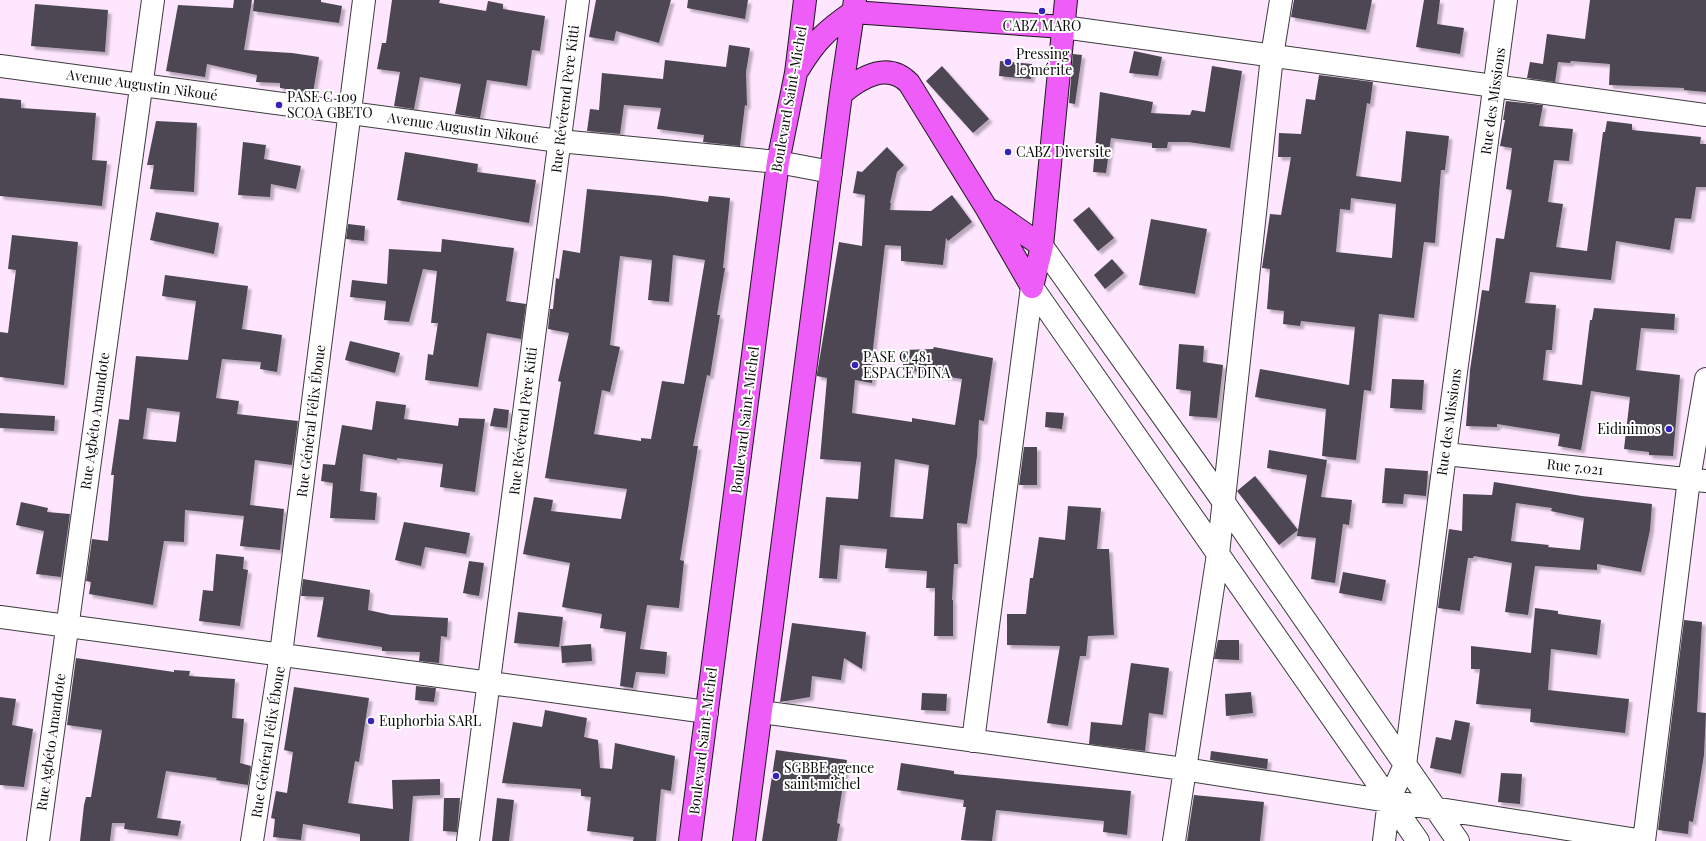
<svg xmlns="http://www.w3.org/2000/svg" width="1706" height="841" viewBox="0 0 1706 841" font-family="'Playfair Display',serif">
  <defs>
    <filter id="shadow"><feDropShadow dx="3.5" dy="3.5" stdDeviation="1" flood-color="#0004"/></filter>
  </defs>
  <rect width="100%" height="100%" fill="#fee6ff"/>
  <path fill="#4d4652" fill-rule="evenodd" filter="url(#shadow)" d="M234,0H252L244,50L292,53L319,57L313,93L280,88V83L256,82L257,75L207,64L205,77L166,71L178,5L233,8Z
    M254,0H321V2L342,6L339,23L253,11Z
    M392,0H440L439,3L486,11L488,1L503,4V9L545,16L540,51L532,50L527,86L487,80L480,118L455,114L461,84L420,77L414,109L394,106L400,72L377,69L382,43H386Z
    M596,0H671L659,43L616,31L614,41L589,37Z
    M688,0H748L745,19L687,8Z
    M1294,0H1372L1366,30L1291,17Z
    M1424,0H1440L1437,24L1464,28L1460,54L1416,47Z
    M1590,0H1706V92L1684,90V88L1609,85L1610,64L1571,61L1570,63L1558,62L1555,82L1527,78L1530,62L1543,64L1547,34L1585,39Z
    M35,4L108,10L105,52L31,46Z
    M729,45L750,48L746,72L747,106L745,105L740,146L703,142L704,135L657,129L661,108L624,105L620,134L587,131L590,109L599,110L602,73L663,79L665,60L726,67Z
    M1134,51L1162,57L1158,76L1129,73Z
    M1073,54L1082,55L1075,104L1069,103Z
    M1000,61L1032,64L1031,79L999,76Z
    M942,66L989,119L973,133L926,81Z
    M1212,66L1242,71L1230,148L1188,142H1168L1167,148H1152V143L1111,138L1106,173L1093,172L1100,92L1153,102L1151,113L1190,115L1192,110L1205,112Z
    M1319,75L1373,82L1370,104L1367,103L1356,176L1401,182L1406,131L1449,136L1445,170H1441L1435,243L1424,242L1414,318L1379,314L1371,391L1364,390L1356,460L1322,456L1326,409L1255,397L1260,369L1349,385L1355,327L1301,321L1300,326L1283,324L1284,311L1267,309L1270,269L1262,268L1270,214L1281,215L1291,157H1278L1279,133L1301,134L1306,99L1315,100ZM1351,198L1396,204L1392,258L1336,252L1340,209L1350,210Z
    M0,98L21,100V108L96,113L92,160L107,161L102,206L0,196Z
    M1506,101L1543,105L1539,126L1573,129L1569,161L1554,160L1548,202L1563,204L1556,247L1587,251L1603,132H1605L1607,121L1632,124V130L1701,137L1700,144H1706V187H1696L1691,219L1675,218L1670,250L1616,241L1611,280L1530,272L1525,303L1556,305L1552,350H1546L1543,380L1582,385L1590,320H1592L1594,308L1675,314L1674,330L1641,328L1636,370L1680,375L1673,456L1649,455V452L1624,449L1630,397L1591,391L1581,450L1558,446L1560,434L1497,424V427L1466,426L1470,370L1482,290L1489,291L1496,238L1504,239L1512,190L1506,189L1512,148L1500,146L1505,120H1503Z
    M156,121L197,123L194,192L150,189L154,165H147Z
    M243,142L266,145L264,159L301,166L296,189L271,184L270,197L238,195Z
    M887,147L904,165L897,172L890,203H891L890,210L931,211L952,195L972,222L948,241L946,238L943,265L901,261V246L885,245L871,366H874L872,383L855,380L852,413L912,422V418L955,425L962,379L915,371H903V350L933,349L934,347L993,358L984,421L979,420L977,456L967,524L957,523L958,564H954L952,600H953V636H934L935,588H926L927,571L885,568L887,549L840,545L837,579L819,578L826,497L858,499L861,462L820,459L827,378L817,376V374L839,242L862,246L865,195L853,193L857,171L862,172ZM895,459L929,465L923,519L890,517Z
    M405,152L478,164L477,172L536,180L529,223L397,200Z
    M587,189L663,196L708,202L709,196L730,198L723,268H725L717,315H720L710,376L707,375L693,446H698L680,560L684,561L679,608L647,605L640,649L667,652L665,674L636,672L633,688L620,686L626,632L600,628L602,614L562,607L570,563L523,554L534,497L553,500L551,511L621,519L627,489L545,478L561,382L558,381L569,333L548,329L550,309H553L556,278L559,279L563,250L580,253ZM673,255L705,260L684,384L662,381L651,439L641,438V441L594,434L602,390L610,392L620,347L610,345L620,256L652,260L648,300L669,302Z
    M1089,207L1114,238L1098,251L1073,220Z
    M156,212L219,223L214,254L150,240Z
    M1151,219L1207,229L1195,294L1139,285Z
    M348,224L365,226L364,241L346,239Z
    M12,235L78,242L64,385L0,377V332L8,333L16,270L8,269Z
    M442,239L514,248L506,301L526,304L521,339L487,333L478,387L425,380L428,354L433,355L438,323H431L437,271L423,269L409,322L384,320L386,301L350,297L352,280L387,284L389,249L441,252Z
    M1112,259L1124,273L1105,289L1094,275Z
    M165,275L248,286L242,329L282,335L277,372L260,369L261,362L222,359L216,398L239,401L237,414L298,421L292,465L255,460L250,505L284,509L280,550L240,546L244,516L185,510L184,542L164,541L153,605L89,594L91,582L86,581L92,539L108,541L114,475H111L119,419L129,420L136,356L188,360L196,301L162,296ZM147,408L180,412L176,442L143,439Z
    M350,341L400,353L395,373L345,360Z
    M1179,344L1204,346L1203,362L1223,365L1217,418L1189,416L1191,391L1176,389Z
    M1392,379L1424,380L1422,410L1390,408Z
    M376,401L406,405L404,419L458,426L459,418L485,419L475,492L440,487L443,464L397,458V460L363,454L360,491L377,493L375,520L330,518L333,483L321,481L323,464L335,465L342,425L372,430Z
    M494,408L509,410L507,428L490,426Z
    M1046,412L1064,413L1062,429L1045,427Z
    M0,413L55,416L54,431L0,428Z
    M1024,447H1037V485H1019Z
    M1269,450L1327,460L1321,497L1352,500L1349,525L1343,524L1335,583L1311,579L1316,538L1297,536L1307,475L1267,468Z
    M1385,468L1428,471L1426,496L1404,494L1403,504L1382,503Z
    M1255,476L1298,530L1279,545L1237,491Z
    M1494,482L1582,496L1652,504L1650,530L1641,572L1597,564V570L1535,566L1528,615L1505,612L1512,563L1474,556L1473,558H1468L1460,611L1438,608L1449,529L1462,531L1463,494L1492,495ZM1516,503L1552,508L1551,511L1584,518L1580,550L1548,547L1549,545L1511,541Z
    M21,502L48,508L47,512L70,514L61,577L36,574L44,531L16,525Z
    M1068,506L1101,508L1097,549H1109L1114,635L1088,636L1086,656H1080L1068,726L1047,723L1060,646L1007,645V614H1026L1030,578H1033L1039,537L1065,540Z
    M404,522L470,533L466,554L425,547L421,566L395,560Z
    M216,554L244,557L243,569L248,570L240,626L199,621L203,590L213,591Z
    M469,561L484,563L479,596L463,593Z
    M1343,572L1386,580L1382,601L1339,593Z
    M303,579L370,590L368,610L391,615L448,618L447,637L441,636L439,663L419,661L420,652L382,651V647L317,637L324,597L301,596Z
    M1535,608L1558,611V614L1601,620L1597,655L1551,649L1548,690L1629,699L1625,733L1530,722L1531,709L1476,704L1480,669H1471V646L1531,653Z
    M518,612L563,617L559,647L514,643Z
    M1684,620L1702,622L1697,712L1706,713L1704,755L1693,822L1689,821L1688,834L1658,830Z
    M792,623L866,632L862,669L844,658L841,680L812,676L810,697L780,702Z
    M1218,640H1239V660L1214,659Z
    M591,644L592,661L562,663L561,646Z
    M76,658L174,672V670L190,671L189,676L235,679L232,718L244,719L240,763L251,766L248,785L216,780L217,778L166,771L157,818L181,821L178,836L124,829L125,823H112L110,841H80L84,805L86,797H91L102,730L67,725Z
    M1131,663L1169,668L1163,715L1149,713L1145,751L1089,744L1091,722L1122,725Z
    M416,686L436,688L434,702L415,700Z
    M294,687L369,698L359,762L355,761L348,803L393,809L392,780L440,779V795L413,796L409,841H360V834L303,824L301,840L273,837L275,819L271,818L276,791L287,793L293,752L284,750Z
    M1251,692L1253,713L1226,716L1225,694Z
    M922,693L947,694L946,711L921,710Z
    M0,697L16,699L12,725L33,729L24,787L0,785Z
    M545,710L587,718L584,737L598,740L600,768L612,769L615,743L675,756L671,791L661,789L656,841H633L634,837L587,831L591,797L581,796V789L502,783L513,722L542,727Z
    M1455,720L1470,723L1461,774L1430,768L1436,737L1451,740Z
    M776,750L847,760L837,823L840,824L837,841H762Z
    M1211,751L1268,759L1267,769L1210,760Z
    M901,763L954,771V774L1131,791L1127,835L1103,832L1104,821L996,810L992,841L961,840L966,807H963L964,800L897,790Z
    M1501,773L1522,774L1520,804L1498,802Z
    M1194,795L1264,802L1260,841H1187Z
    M444,798H460L457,832L443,831Z
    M497,798L514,800L509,841H492Z"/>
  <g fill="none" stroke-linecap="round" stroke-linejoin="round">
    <g stroke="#3c3c3c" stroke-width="24">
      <path id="minor" d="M1063,27L1706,115
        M0,66L559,141L778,162L831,172
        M1042,246L1223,501L1458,841
        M1032,287L1418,841
        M1445,454L1706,481
        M0,617L707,712
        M761,712L1184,769L1644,841
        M973,741L1032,287
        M38,841L153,0
        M252,841L281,654L364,0
        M468,841L578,0
        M1174,841L1218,554L1272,56L1281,0
        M1384,841L1389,800L1405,765L1445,454L1506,0
        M1644,841L1689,479L1706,379"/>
    </g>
    <g stroke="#1a1a1a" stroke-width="24">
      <path id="major" d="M799,68C816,40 827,30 853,12L1063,27
        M841,94C860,78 887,61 909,83L987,209L1032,287
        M992,211L1042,246
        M1032,287L1042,246L1066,0
        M690,841L778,162L796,73L805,0
        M744,841L841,94L855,0"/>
    </g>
    <use href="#minor" stroke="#fff" stroke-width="22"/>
    <use href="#major" stroke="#ee5df8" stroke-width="22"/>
  </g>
  <g fill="#3624b7" stroke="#fff" stroke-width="1.5">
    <circle cx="1042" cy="11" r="4"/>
    <circle cx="1008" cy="62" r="4"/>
    <circle cx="279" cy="105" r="4"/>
    <circle cx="1008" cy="152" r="4"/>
    <circle cx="855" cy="365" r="4"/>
    <circle cx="1669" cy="429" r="4"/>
    <circle cx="371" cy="721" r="4"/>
    <circle cx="776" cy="776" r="4"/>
  </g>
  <g text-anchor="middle" stroke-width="4" stroke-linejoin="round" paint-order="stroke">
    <g font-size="14" fill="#090909" stroke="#fff" text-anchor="start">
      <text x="1042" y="31" text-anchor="middle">CABZ MARO</text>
      <text x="1016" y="59">Pressing<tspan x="1016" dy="16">le mérite</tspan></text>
      <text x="287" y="102">PASE C 109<tspan x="287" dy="16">SCOA GBETO</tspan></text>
      <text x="1016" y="157">CABZ Diversite</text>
      <text x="863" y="362">PASE C 481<tspan x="863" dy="16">ESPACE DINA</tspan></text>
      <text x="1661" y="434" text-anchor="end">Eidinimos</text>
      <text x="379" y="726">Euphorbia SARL</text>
      <text x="784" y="773">SGBBE agence<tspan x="784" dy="16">saint michel</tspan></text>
    </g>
    <g font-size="14" fill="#090909" stroke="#fff">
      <text transform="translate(142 85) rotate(8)" y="5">Avenue Augustin Nikoué</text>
      <text transform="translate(565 99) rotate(-83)" y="5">Rue Révérend Père Kitti</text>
      <text transform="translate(789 99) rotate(-80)" y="5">Boulevard Saint-Michel</text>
      <text transform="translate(1493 101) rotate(-82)" y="5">Rue des Missions</text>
      <text transform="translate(463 128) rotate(8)" y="5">Avenue Augustin Nikoué</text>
      <text transform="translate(745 420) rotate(-83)" y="5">Boulevard Saint-Michel</text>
      <text transform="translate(95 421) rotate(-82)" y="5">Rue Agbéto Amandote</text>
      <text transform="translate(311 421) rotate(-83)" y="5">Rue Général Félix Éboue</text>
      <text transform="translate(523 421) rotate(-83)" y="5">Rue Révérend Père Kitti</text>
      <text transform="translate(1449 422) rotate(-82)" y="5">Rue des Missions</text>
      <text transform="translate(1575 467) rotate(6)" y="5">Rue 7.021</text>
      <text transform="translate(703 741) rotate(-83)" y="5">Boulevard Saint-Michel</text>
      <text transform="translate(51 742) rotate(-82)" y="5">Rue Agbéto Amandote</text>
      <text transform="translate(268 742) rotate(-81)" y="5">Rue Général Félix Éboue</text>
    </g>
  </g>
</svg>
